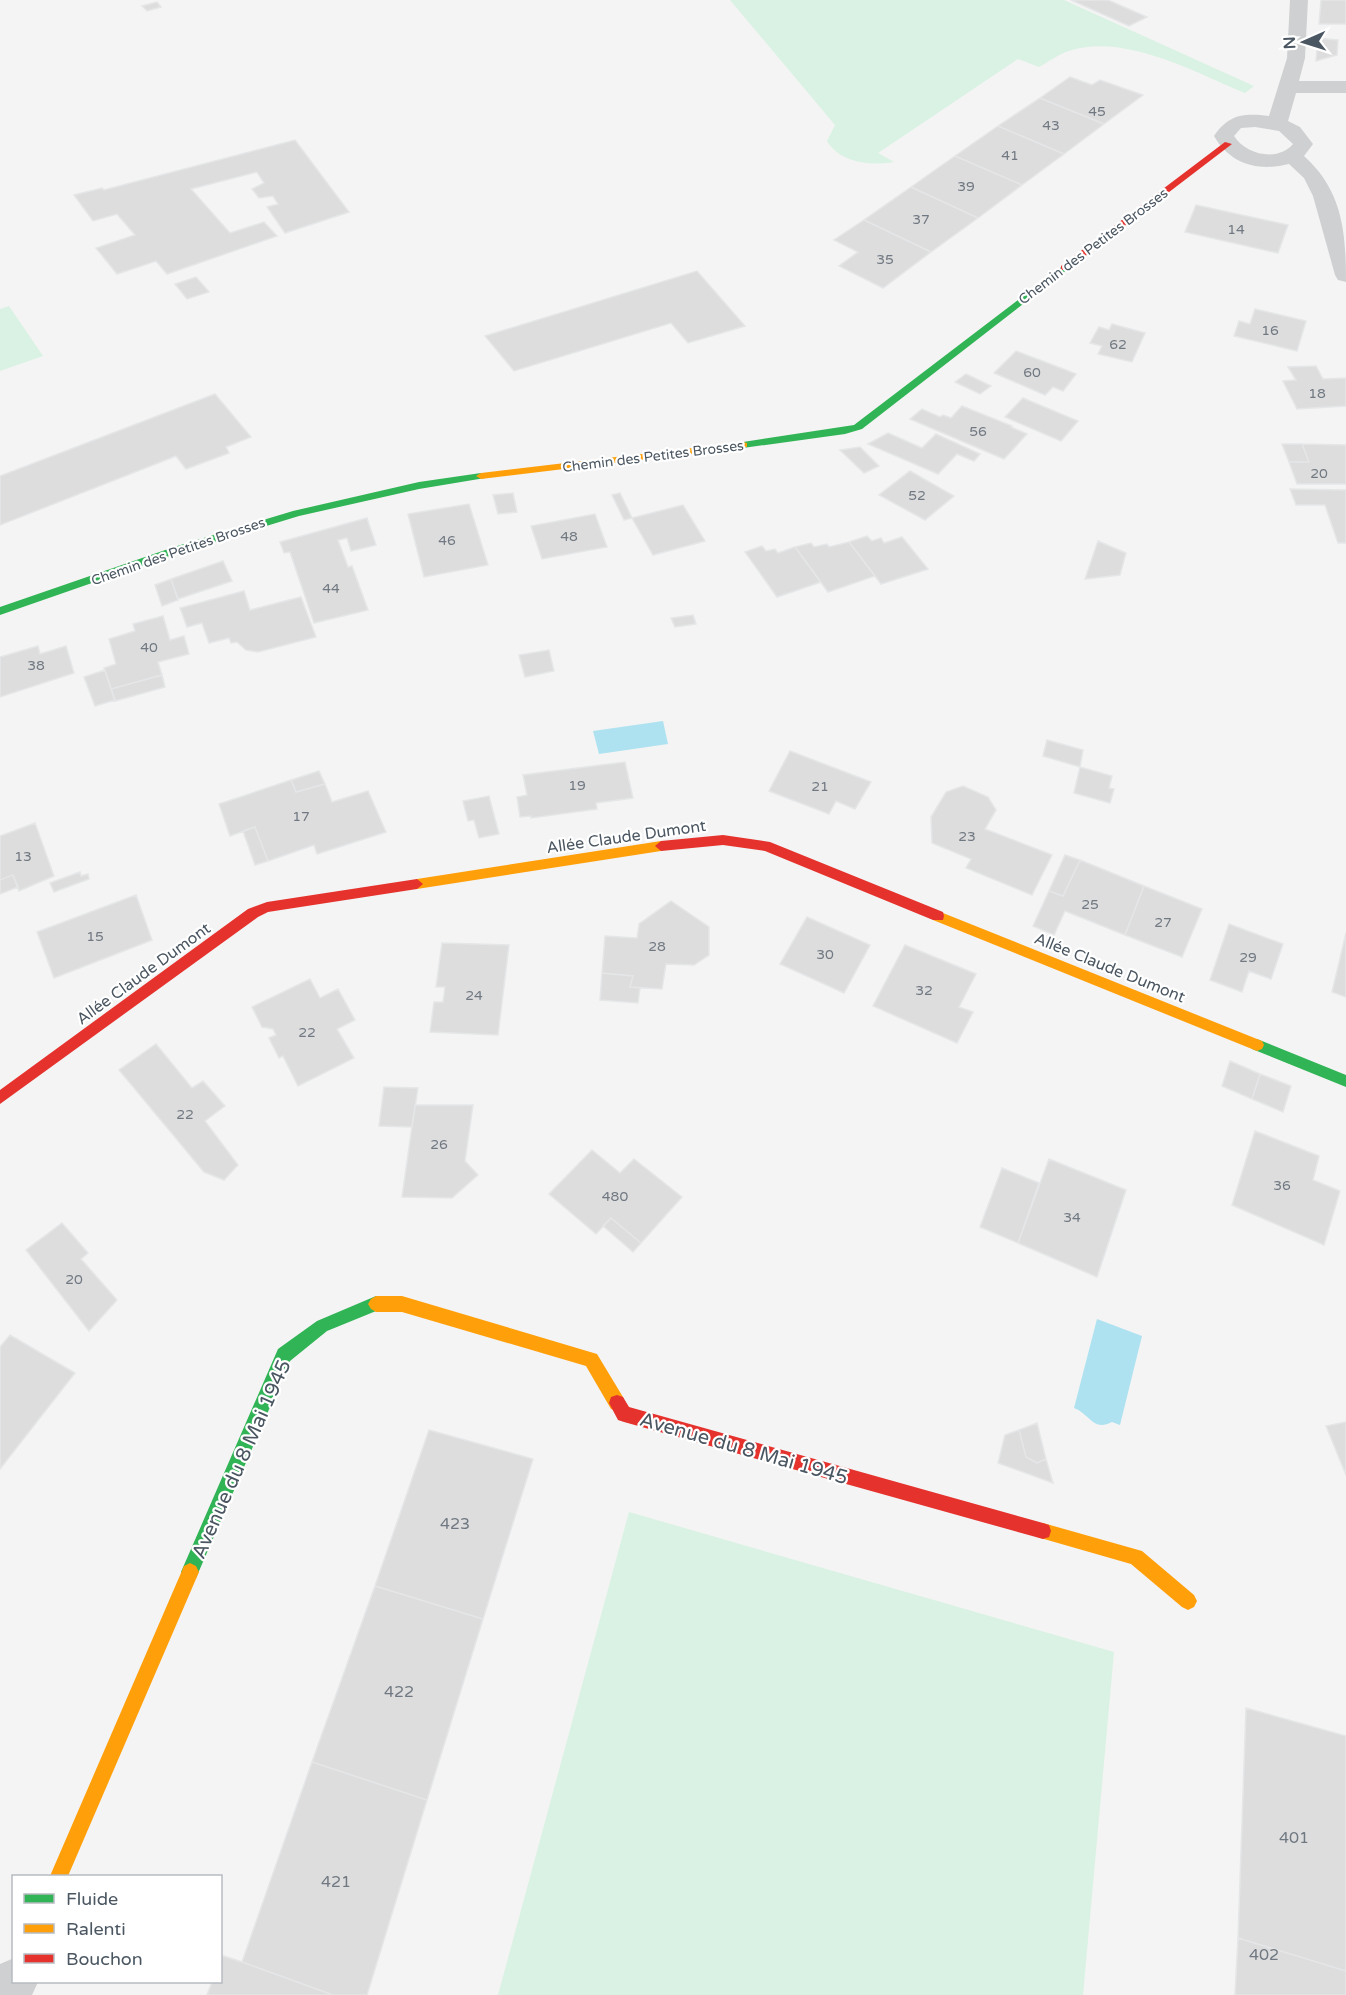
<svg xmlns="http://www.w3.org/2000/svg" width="1346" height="1995" viewBox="0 0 1346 1995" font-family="'Varela Round',sans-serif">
  <rect width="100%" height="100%" fill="#f4f4f4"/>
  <path fill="#d9f2e3" d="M730,0H1064L1254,86L1245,93C1196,73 1127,34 1072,50C1060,53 1050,61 1039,67L1018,59L878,153L894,162C871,166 840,163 827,141L835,125Z
    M9,306L43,356L0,371V309Z
    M629,1512L1114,1652L1083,1995H498Z"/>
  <path fill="#aee2f0" d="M663,721L668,744L599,754L593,731Z
    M1097,1319L1142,1336L1120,1425L1112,1422C1093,1432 1090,1414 1074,1408Z"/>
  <path fill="#ddddde" stroke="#e5e6e7" stroke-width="1.5" d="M1071,0H1108L1147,17L1129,26Z
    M1321,0H1346V24H1319Z
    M157,2L161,7L147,11L142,6Z
    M1318,38L1338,40L1337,55L1316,61Z
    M1070,77L1092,85L1100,80L1143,95L1104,124L1040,98Z
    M1040,98L1104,124L1064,154L998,126Z
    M998,126L1064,154L1022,185L955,156Z
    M295,140L349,212L285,233L267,207L278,204L273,196L259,198L252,189L264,183L257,172L191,189L230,233L264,222L277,236L167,274L156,261L117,274L96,248L135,235L117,214L93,221L74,195L102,188L104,190Z
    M955,156L1022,185L978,218L911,187Z
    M911,187L978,218L931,252L864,220Z
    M1196,205L1288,225L1278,253L1185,232Z
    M864,220L931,252L883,288L839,266L858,252L834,240Z
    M697,271L745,326L688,343L671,323L514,371L485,336Z
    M196,277L209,292L187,299L175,284Z
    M1255,309L1306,321L1297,351L1234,336L1239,321L1250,324Z
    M1112,324L1145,333L1132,362L1098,354L1102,346L1090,343L1099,327L1109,330Z
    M1016,351L1066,370L1076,374L1063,391L1053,387L1045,395L994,373Z
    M1316,366L1323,379L1346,378V406L1297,409L1283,381L1296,380L1288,367Z
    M966,374L991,386L980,394L955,382Z
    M215,394L251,437L226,447L229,453L186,469L176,456L0,525V476Z
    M1023,398L1078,421L1061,441L1005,417Z
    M962,406L1012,426L1011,427L1027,434L1004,459L910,419L922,409L940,417L943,415L951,418Z
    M888,433L922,448L936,434L980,454L974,461L957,454L938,474L868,444Z
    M1282,444H1302L1309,462H1289Z
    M1302,444L1346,445V484H1297L1289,462H1309Z
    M860,447L879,466L864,473L840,450Z
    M910,471L954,496L925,520L879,495Z
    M1290,489L1346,490V543H1338L1325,505H1296Z
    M513,493L517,512L498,514L493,495Z
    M620,493L632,518L624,520L612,495Z
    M469,504L488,565L424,577L408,514Z
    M683,505L705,541L653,555L632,518Z
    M595,514L607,547L542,559L531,526Z
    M367,518L376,545L351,551L347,538L338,540L348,567L352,566L368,610L314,623L290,552L284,553L280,542Z
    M867,536L872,541L881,538L884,543L902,537L928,569L881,584L849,542Z
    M1098,541L1126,553L1120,575L1085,579Z
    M849,542L875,576L828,592L795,547L811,543L814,547L827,544L829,547Z
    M762,546L766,551L775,549L778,553L795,547L821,582L777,597L745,552Z
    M223,561L232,581L178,599L171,579Z
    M171,579L178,600L162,606L155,585Z
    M244,591L250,610L301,597L316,637L258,652L246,650L237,642L231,643L229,638L209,643L202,623L187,627L180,608Z
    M693,615L696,624L675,627L671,618Z
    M163,616L170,640L184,636L189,654L158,662L162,675L111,689L104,668L116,664L109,639L135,631L133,624Z
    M38,646L40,654L66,646L74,673L0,697V657Z
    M549,650L554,671L525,677L519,655Z
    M105,670L115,700L95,706L84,677Z
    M162,675L165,687L115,701L111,689Z
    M1047,740L1083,750L1080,767L1043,756Z
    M790,751L871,782L855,809L836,801L829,814L769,791Z
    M625,762L633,798L596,803L597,809L531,818V816L520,817L517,797L527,795L523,775Z
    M1080,767L1112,776L1109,788L1114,789L1110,803L1074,793Z
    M319,771L325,784L296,792L291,780Z
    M291,780L296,792L325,784L332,802L368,791L386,832L317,854L314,845L268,861L255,827L230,836L219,804Z
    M963,786L988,797L996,810L985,829L1052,855L1032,895L966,868L971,859L932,843L931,817L946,792Z
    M489,796L499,834L479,838L474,820L468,821L463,801Z
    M35,823L54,876L19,891L13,875L0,880V836Z
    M255,827L268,861L255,865L243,831Z
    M1065,855L1080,860L1063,896L1049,891Z
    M1080,860L1144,886L1125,935L1065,911L1054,935L1033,926L1049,891L1063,896Z
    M80,872L81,876L88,874L89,879L54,892L50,883Z
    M13,875L18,887L0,894V880Z
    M1144,886L1202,909L1182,957L1125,935Z
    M136,895L152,940L54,978L37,932Z
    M671,901L709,927V955L694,965L666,964L662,989L630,987L633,976L602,973L605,936L637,938L639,924Z
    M807,917L870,945L844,993L780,964Z
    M1229,924L1283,944L1271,979L1249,971L1242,992L1210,980Z
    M1346,933V997L1332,992Z
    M442,943L509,945L498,1035L430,1032L434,1002H443L445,987H436Z
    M905,945L976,974L959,1007L973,1012L957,1043L873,1006Z
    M602,973L633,976L630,987L640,988L638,1003L600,1000Z
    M310,979L320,998L338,989L355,1020L337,1029L354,1058L298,1086L283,1056L279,1058L269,1038L276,1035L273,1029L262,1027L252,1007Z
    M156,1044L192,1088L203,1081L225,1106L205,1121L238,1165L224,1180L204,1172L119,1070Z
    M1230,1061L1260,1074L1252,1099L1222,1086Z
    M1260,1074L1291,1086L1283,1112L1252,1099Z
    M384,1087L418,1088L412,1127L379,1126Z
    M415,1105H473L465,1161L478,1175L452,1198L402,1197Z
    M1255,1131L1319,1156L1313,1180L1340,1191L1324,1245L1232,1205Z
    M592,1150L620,1173L634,1159L682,1197L641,1243L611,1218L596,1234L549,1194Z
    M1049,1159L1126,1190L1097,1277L1018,1243Z
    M1002,1168L1039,1183L1018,1243L980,1227Z
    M611,1218L641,1243L633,1252L603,1226Z
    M62,1223L88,1253L81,1259L117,1300L89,1331L26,1250Z
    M10,1335L75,1373L0,1469V1347Z
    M1346,1422V1475L1326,1426Z
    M1037,1423L1046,1459L1037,1463L1026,1457L1019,1430Z
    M429,1430L533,1459L483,1619L375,1586Z
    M1019,1430L1026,1457L1037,1463L1046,1459L1053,1483L998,1463L1005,1435Z
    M375,1586L483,1619L427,1800L312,1762Z
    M1246,1708L1346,1736V1971L1238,1938Z
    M312,1762L427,1800L367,1995H333L242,1962Z
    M1238,1938L1346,1971V1995H1235Z
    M221,1955L242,1962L333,1995H207L212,1982H220Z"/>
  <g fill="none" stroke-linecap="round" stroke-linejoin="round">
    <path fill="#ced0d2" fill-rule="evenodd" d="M1290,0H1308L1305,58L1299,81H1346V93H1296L1288,121L1300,127L1313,144L1304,156C1343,191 1346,233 1346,282L1338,280L1335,275L1313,196L1304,178L1289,164C1258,172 1230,164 1214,136C1229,114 1244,113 1269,116L1287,58ZM1255,127L1279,131L1293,144C1278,162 1246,155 1234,136L1241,128Z
      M14,1958V1982H38L32,1995H0V1964Z"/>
    <path fill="#30b455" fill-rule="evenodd" d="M1064,265L1069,268L1067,270L862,429L845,434L743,448L738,445L743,442L854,425Z
      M481,473L486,476L485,478L419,489L299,516L181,552L0,615V607L174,547L293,511L419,482Z
      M1257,1039L1346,1075V1087L1252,1049L1250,1045L1252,1041Z
      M376,1296L381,1299L384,1304L381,1309L327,1331L290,1361L196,1578L190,1581L184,1578L181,1572L278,1349L317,1321Z"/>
    <path fill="#ff9f0a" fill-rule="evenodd" d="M743,442L747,443V447L481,479L476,476L481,473Z
      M661,841L667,846L661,851L417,889L411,884L417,879Z
      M938,911L1262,1041L1264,1045L1262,1049L1257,1051L1252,1049L933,920L932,916L933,912Z
      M376,1296H402L597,1354L623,1397L625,1403L623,1409L617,1411L611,1409L586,1366L402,1312H376L371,1309L368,1304L371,1299Z
      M1043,1523L1142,1551L1194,1595L1197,1601L1194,1607L1188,1610L1182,1607L1131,1564L1037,1537L1035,1531L1037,1525Z
      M190,1563L196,1566L199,1572L68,1876H50L184,1566Z"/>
    <path fill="#e5322d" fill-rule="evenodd" d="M1225,142L1232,144L1067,270H1061V266Z
      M723,835L770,842L943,912L944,916L943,920H933L765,851L723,845L661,851L655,846L661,841Z
      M417,879L423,884L417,889L268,912L258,917L0,1104V1090L248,909L267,902Z
      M617,1395L623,1397L629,1407L1043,1523L1049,1525L1051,1531L1049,1537L1043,1539L624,1422L618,1420L609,1403L611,1397Z"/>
  </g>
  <g text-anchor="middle" stroke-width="4.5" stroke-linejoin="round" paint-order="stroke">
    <g font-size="14" fill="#707881">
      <text x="1097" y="116">45</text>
      <text x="1051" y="130">43</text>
      <text x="1010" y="160">41</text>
      <text x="966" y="191">39</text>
      <text x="921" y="224">37</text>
      <text x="1236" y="234">14</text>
      <text x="885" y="264">35</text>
      <text x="1270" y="335">16</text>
      <text x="1118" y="349">62</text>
      <text x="1032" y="377">60</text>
      <text x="1317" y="398">18</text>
      <text x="978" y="436">56</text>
      <text x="1319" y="478">20</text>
      <text x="917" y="500">52</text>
      <text x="569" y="541">48</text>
      <text x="447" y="545">46</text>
      <text x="331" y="593">44</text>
      <text x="149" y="652">40</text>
      <text x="36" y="670">38</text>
      <text x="577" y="790">19</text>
      <text x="820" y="791">21</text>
      <text x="301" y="821">17</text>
      <text x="967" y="841">23</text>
      <text x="23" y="861">13</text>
      <text x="1090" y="909">25</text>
      <text x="1163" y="927">27</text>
      <text x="95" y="941">15</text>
      <text x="657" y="951">28</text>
      <text x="825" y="959">30</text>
      <text x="1248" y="962">29</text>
      <text x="924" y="995">32</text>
      <text x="474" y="1000">24</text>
      <text x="307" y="1037">22</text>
      <text x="185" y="1119">22</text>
      <text x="439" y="1149">26</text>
      <text x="1282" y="1190">36</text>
      <text x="615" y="1201">480</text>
      <text x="1072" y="1222">34</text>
      <text x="74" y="1284">20</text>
    </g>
    <g font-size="14" fill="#4a5661" stroke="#fff">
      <text transform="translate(1093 246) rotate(-37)" y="5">Chemin des Petites Brosses</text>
      <text transform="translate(653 456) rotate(-7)" y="5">Chemin des Petites Brosses</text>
      <text transform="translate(178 551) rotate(-19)" y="5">Chemin des Petites Brosses</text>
    </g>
    <g font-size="16" fill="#4a5661" stroke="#fff">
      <text transform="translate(626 836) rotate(-8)" y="6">Allée Claude Dumont</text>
      <text transform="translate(1110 967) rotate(22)" y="6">Allée Claude Dumont</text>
      <text transform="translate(143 973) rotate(-36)" y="6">Allée Claude Dumont</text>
    </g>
    <g font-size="16" fill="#707881">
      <text x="455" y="1529">423</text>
      <text x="399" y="1697">422</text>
      <text x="1294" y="1843">401</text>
      <text x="336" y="1887">421</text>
      <text x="1264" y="1960">402</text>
    </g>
    <g font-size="20" fill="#4a5661" stroke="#fff">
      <text transform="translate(744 1448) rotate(16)" y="7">Avenue du 8 Mai 1945</text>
      <text transform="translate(241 1459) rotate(-66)" y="7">Avenue du 8 Mai 1945</text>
    </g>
  </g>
  <rect x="12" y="1875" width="210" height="108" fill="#ffffff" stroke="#b7bbc0" stroke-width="1.5"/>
  <rect x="24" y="1894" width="30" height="9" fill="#30b455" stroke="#b7bbc0" stroke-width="1.5"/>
  <text x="66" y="1905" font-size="18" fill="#4a5661">Fluide</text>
  <rect x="24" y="1924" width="30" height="9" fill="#ff9f0a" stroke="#b7bbc0" stroke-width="1.5"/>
  <text x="66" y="1935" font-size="18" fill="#4a5661">Ralenti</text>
  <rect x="24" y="1954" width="30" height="9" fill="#e5322d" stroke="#b7bbc0" stroke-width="1.5"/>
  <text x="66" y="1965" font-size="18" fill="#4a5661">Bouchon</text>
  <g transform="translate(1304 42) rotate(267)" stroke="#ffffff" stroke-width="4.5" paint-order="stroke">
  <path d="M0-4.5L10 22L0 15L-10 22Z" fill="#4a5661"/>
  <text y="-9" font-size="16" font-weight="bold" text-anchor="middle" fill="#4a5661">N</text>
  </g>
</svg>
